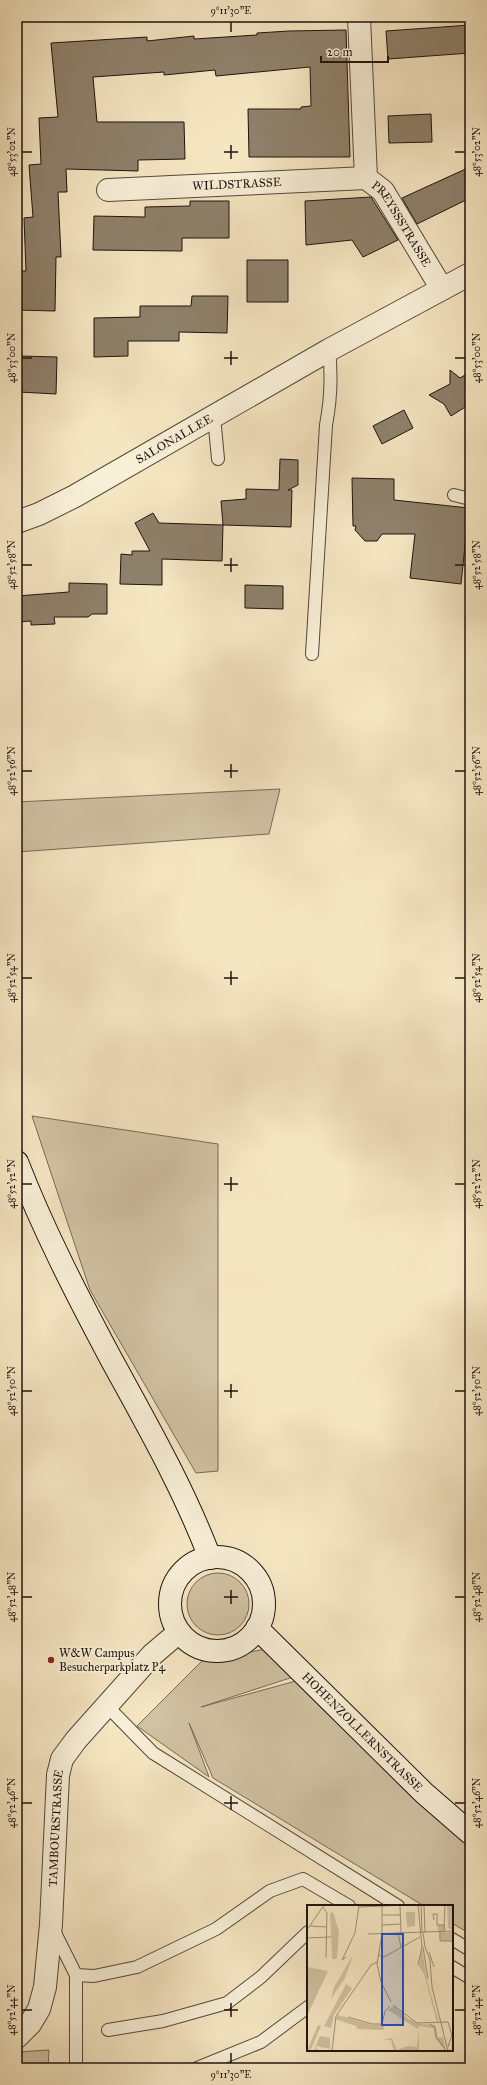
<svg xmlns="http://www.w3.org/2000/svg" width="487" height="2085" viewBox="0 0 487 2085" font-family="'IM FELL Great Primer',serif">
  <rect width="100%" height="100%" fill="#f5e6c2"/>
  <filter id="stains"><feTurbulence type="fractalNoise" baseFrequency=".005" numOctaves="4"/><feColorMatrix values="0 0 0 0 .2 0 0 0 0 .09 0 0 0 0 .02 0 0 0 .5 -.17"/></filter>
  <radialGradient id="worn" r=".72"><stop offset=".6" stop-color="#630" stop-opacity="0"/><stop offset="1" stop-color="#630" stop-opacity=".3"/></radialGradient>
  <path fill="#d0c2a3" stroke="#776a58" d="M280,789L269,834L17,852V802Z
    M32,1116L218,1144V1471L196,1473L90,1290Z
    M187 1604a31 31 0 1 1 62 0a31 31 0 1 1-62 0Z
    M266,1649L293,1677L201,1707L296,1681L470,1846V1934L452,1923V1906H424L213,1778L189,1723L209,1777L137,1726L202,1661Z
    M49,2050L48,2068H17V2052Z"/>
  <path fill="#8e816b" stroke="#1e130d" d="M470,25V53L388,59L386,31Z
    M346,30L350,157H249L248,109H301V107L311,106L310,67L216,76L215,70L164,75V72L93,77L97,122H184L185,159L138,160V171L66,169L67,192H58L61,257H56L55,311L17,310V271H26L24,218L33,217L29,165L41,164L39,118L58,117L51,43L147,37V41L194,36V39L257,35V33L289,31Z
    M431,114L432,142L389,143L388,116Z
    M470,167V198L417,224L402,198Z
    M371,197L398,240L363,257L352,240L306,245L305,201Z
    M190,201H229V238H182V251L93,250L94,216L145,217V207L190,206Z
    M247,260H288V302H247Z
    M192,296H228L227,333L179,332V341H128V356L94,357V318L140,317V306H191Z
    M20,356L57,357L56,394L19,392Z
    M450,370L460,378L470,372V404L451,416L444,404L429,395L450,384Z
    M404,410L413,428L382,444L373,426Z
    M280,459L298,460V485L288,490H292L291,527L223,525L221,501L246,499V489L279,490Z
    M352,478L394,479V500L469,508L461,584L410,578L415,534H382L377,541H365L355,530L356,526H353Z
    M153,513L159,523L223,525L222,561L162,559V585L120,584L121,554L132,555V551H150L135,523Z
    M69,583L107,584V614H92L88,617H54L55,624L31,625V621L17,622V596L69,592Z
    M245,585L283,586V609L245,608Z"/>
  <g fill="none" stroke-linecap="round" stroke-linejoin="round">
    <g stroke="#54483a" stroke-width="14">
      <path id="service" d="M214,416L218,459
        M454,495L470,499
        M312,654L326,425C331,399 332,377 329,350
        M107,1706L153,1753L398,1906
        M53,1929L76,1975V2068
        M452,1939L470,1950
        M452,1967L470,1978
        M76,1975L94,1976L137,1967L216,1929L270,1891L303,1879L349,1906
        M108,2030L163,2021L227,2003L261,1977L308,1932
        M197,2068L261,2042L308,2007"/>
    </g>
    <g stroke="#54483a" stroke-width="24">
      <g id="minor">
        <path id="s1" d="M359,17L366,178L383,191L442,289"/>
        <path id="s2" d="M108,190L366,178"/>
        <path id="s3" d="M17,522L39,514L75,496L329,350L470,274"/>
        <path id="s4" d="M17,2037L30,2024L39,2009L45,1987L51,1924L58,1775L62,1759L76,1740L152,1655L179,1632"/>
      </g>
    </g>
    <g stroke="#1e130d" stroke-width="24">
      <g id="secondary">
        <path d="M17,1162C43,1229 76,1293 110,1357C146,1423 183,1487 210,1558"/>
        <circle cx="217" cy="1604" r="47"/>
        <path id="s5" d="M257,1628L424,1793L470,1833"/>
      </g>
    </g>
    <use href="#service" stroke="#f8efd7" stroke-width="12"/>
    <use href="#minor" stroke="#f8efd7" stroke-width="22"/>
    <use href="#secondary" stroke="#f8efd7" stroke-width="22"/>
  </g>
  <path fill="none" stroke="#1e130d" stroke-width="1.5" d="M231,22V32M231,145V159M22,152H32M224,152H238M455,152H465M231,351V365M22,358H32M224,358H238M455,358H465M231,558V572M22,565H32M224,565H238M455,565H465M231,764V778M22,771H32M224,771H238M455,771H465M231,971V985M22,978H32M224,978H238M455,978H465M231,1177V1191M22,1184H32M224,1184H238M455,1184H465M231,1384V1398M22,1391H32M224,1391H238M455,1391H465M231,1590V1604M22,1597H32M224,1597H238M455,1597H465M231,1796V1810M22,1803H32M224,1803H238M455,1803H465M231,2003V2017M22,2010H32M224,2010H238M455,2010H465M231,2053V2063"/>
  <circle fill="#8f2418" stroke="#f8efd7" stroke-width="1.5" cx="51" cy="1660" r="4"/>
  <g text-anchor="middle" stroke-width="4" stroke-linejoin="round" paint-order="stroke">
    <g font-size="12" fill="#1e130d" stroke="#f8efd7">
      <text dy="4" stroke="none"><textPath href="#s2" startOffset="129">WILDSTRASSE</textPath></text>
      <text dy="4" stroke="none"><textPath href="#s1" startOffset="220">PREYSSSTRASSE</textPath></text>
      <text dy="4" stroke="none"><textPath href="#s3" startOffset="178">SALONALLEE</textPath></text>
      <text dy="4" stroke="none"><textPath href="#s5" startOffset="148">HOHENZOLLERNSTRASSE</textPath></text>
      <text dy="4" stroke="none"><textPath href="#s4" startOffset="218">TAMBOURSTRASSE</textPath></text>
    </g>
    <g font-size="12" fill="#1e130d" stroke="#f8efd7" text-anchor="start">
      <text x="59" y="1657">W&amp;W Campus<tspan x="59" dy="14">Besucherparkplatz P4</tspan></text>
    </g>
  </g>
  <g transform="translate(307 1905)">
    <rect width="146" height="146" fill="#f5e6c2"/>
    <path d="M140,0H146V25L141,23ZM26,7L32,27L30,54H25V51L23,8ZM99,7H108V21L100,22ZM130,20H138L139,28L146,26V36H134ZM115,43L120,76L132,117H130L117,69L112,61ZM46,50L38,73L24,94L27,82ZM0,62L21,66L0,111ZM39,79L45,83L27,110L24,123L17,121ZM87,101L101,114L112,119L128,120L130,133L136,132L139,146L128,133L126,123L112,121L111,124L81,105ZM31,110L65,120L77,119V125L50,124L49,121L28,114ZM11,120L14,121L4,144L0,146ZM112,125V146H87L84,135H77L85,133L90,145L101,141L110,142ZM13,131L23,133V144L10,141L9,144L16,146H7Z" fill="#d0c2a3"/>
    <path fill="none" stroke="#9f927a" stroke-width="1" d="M75,0V29L70,59L74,77L84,97M114,0L115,27M117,0L118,27M93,1L94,28M16,2L20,8L19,53M52,2L100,0M75,10H93M127,15L126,9H130V20H138M75,20L94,19M3,21L20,22M0,25L17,0M137,25L138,0M133,26V36H146M116,27L118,42L123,55L125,82L141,146M91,28L94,42M61,29L146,26M0,33L24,32M116,42L121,74M122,47L127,62M71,50L77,52L113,32M39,52L35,55L48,28L52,0M111,60L115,42L111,0M86,100L110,118L141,117M41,112L65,119H75L78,106L83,101M123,119L128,122L130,133L139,146M141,142L145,130L141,117M25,146L29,111L64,60L70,57"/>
    <path fill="#1d4ed8" fill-opacity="0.15" stroke="#1d4ed8" stroke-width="2" d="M75,29H96V120H75Z"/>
    <rect width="146" height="146" fill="none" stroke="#1e130d" stroke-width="2"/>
  </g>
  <rect width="487" height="2085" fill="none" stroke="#f5e6c2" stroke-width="44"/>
  <path d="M321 56v6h67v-6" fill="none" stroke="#1e130d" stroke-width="2"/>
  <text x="327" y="56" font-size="12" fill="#1e130d" stroke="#f8efd7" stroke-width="3" paint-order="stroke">20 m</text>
  <rect x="22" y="22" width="443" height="2041" fill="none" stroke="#1e130d" stroke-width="1.5"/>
  <g font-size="10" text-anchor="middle" fill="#1e130d">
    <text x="231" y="14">9°11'30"E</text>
    <text transform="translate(11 152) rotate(-90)" y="4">48°53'02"N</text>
    <text transform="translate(476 152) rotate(-90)" y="4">48°53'02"N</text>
    <text transform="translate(11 358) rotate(-90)" y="4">48°53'00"N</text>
    <text transform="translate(476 358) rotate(-90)" y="4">48°53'00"N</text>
    <text transform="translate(11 565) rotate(-90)" y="4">48°52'58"N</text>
    <text transform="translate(476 565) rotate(-90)" y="4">48°52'58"N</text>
    <text transform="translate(11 771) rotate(-90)" y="4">48°52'56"N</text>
    <text transform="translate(476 771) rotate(-90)" y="4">48°52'56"N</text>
    <text transform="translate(11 978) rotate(-90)" y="4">48°52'54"N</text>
    <text transform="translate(476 978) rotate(-90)" y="4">48°52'54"N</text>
    <text transform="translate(11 1184) rotate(-90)" y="4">48°52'52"N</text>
    <text transform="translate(476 1184) rotate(-90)" y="4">48°52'52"N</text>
    <text transform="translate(11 1391) rotate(-90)" y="4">48°52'50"N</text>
    <text transform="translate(476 1391) rotate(-90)" y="4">48°52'50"N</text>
    <text transform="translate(11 1597) rotate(-90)" y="4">48°52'48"N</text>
    <text transform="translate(476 1597) rotate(-90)" y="4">48°52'48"N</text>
    <text transform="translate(11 1803) rotate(-90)" y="4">48°52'46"N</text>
    <text transform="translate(476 1803) rotate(-90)" y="4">48°52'46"N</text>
    <text transform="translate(11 2010) rotate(-90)" y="4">48°52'44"N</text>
    <text transform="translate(476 2010) rotate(-90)" y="4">48°52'44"N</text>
    <text x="231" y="2078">9°11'30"E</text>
  </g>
  <rect width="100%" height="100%" filter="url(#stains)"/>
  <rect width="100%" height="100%" fill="url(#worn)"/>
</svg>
